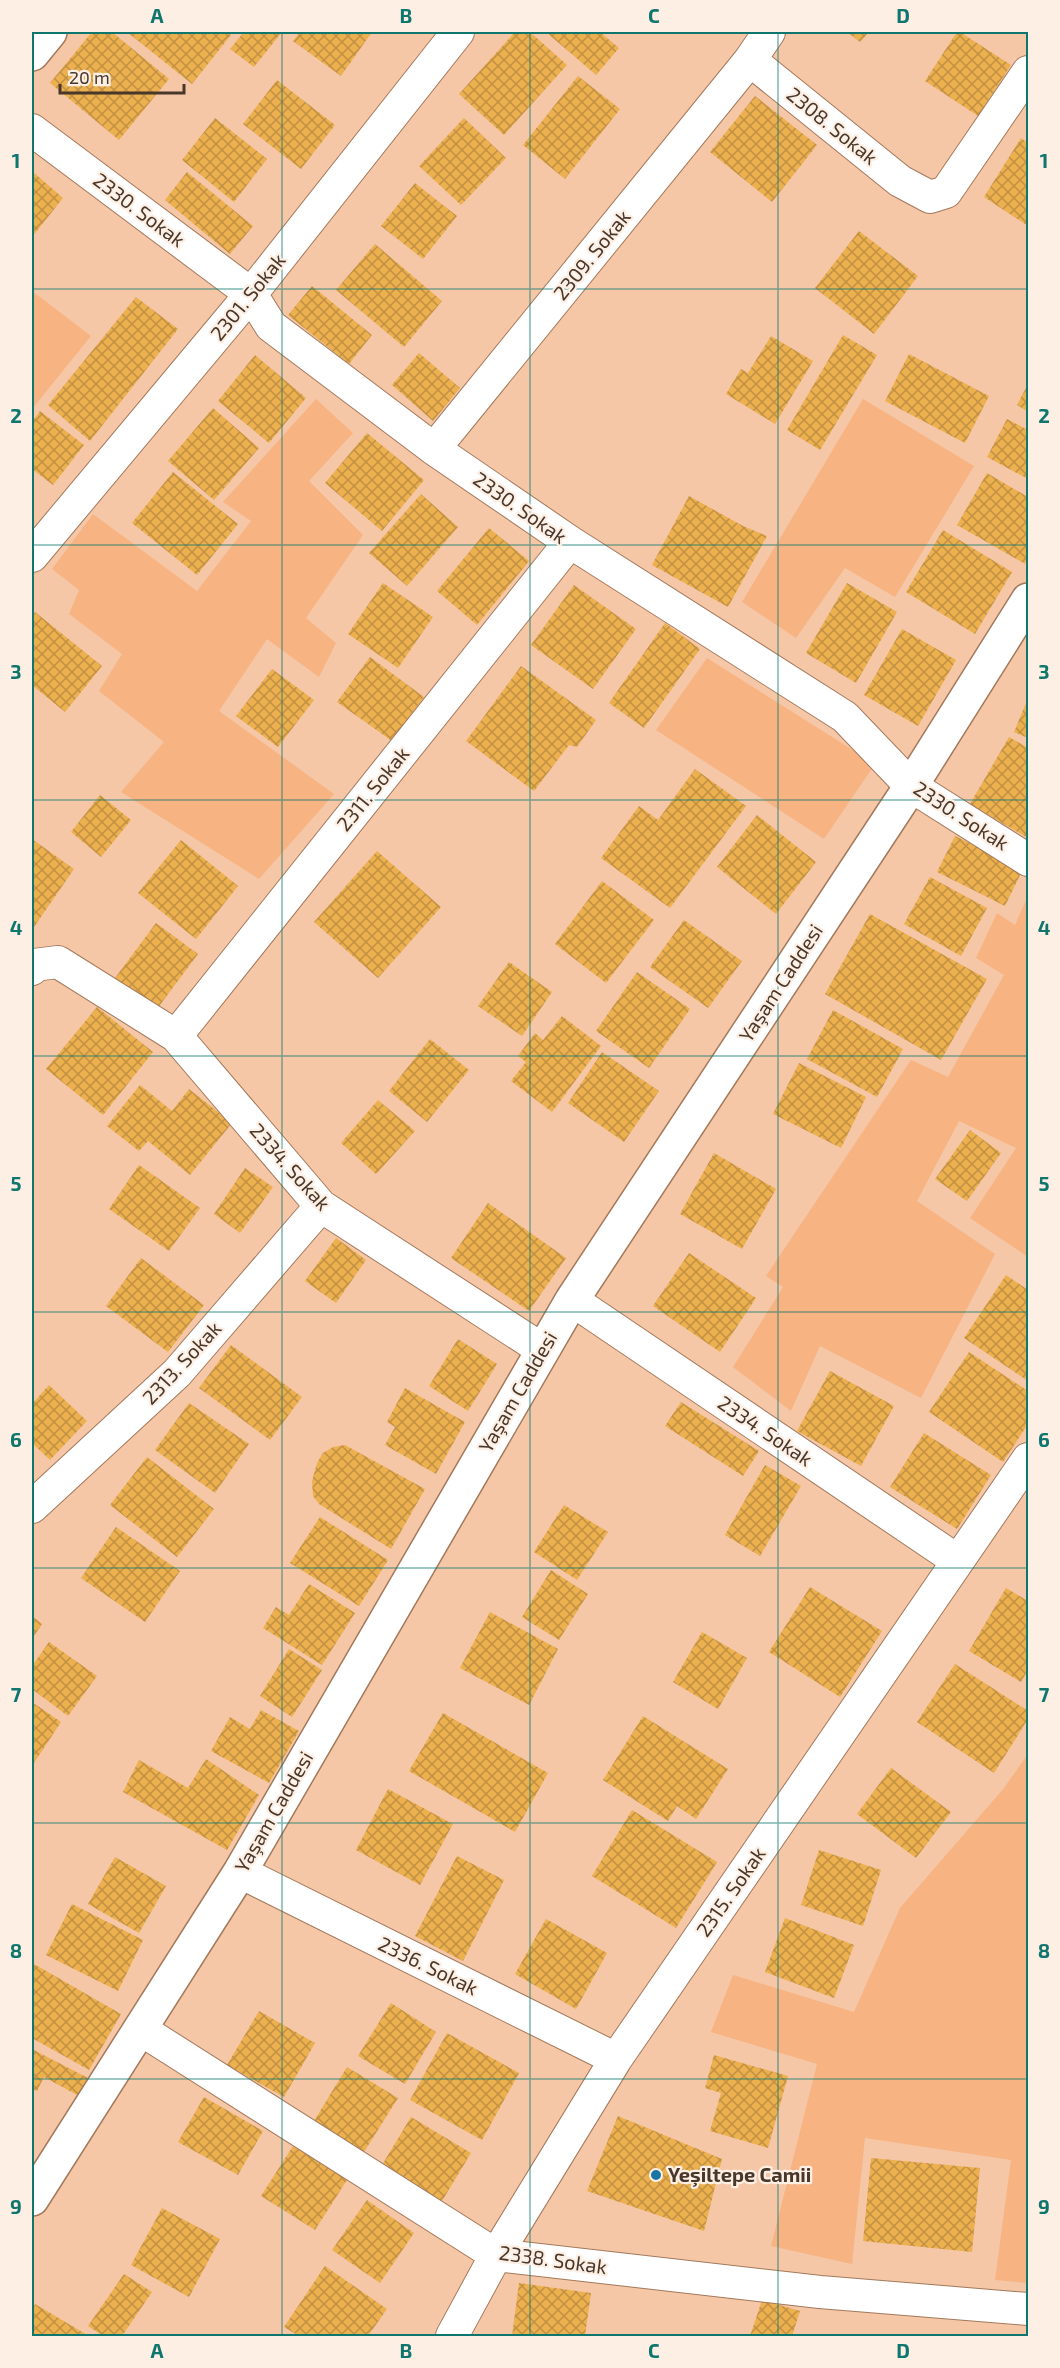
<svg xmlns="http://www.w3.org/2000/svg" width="1060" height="2368" viewBox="0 0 1060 2368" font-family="'Exo 2',sans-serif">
  <defs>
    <pattern id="building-cross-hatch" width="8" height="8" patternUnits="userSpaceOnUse" patternTransform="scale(1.5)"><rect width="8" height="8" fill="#ecb04f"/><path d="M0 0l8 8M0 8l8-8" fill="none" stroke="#c19042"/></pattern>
  </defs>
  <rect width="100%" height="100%" fill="#f5c7a7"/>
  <path fill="#f7b382" d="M32,291L91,336L32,409Z
    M316,399L353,433L309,481L363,535L306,618L336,643L319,677L267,639L219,711L334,794L259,879L121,792L164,742L99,691L122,654L69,614L79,590L52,569L93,514L197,591L251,521L223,502Z
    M863,399L974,466L895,597L845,568L796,638L742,602Z
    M707,658L875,764L824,839L656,730Z
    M1028,896V1257L970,1218L1016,1148L959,1121L917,1201L995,1254L921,1398L820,1346L791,1411L733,1367L783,1287L766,1276L911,1060L948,1077L1004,975L976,958L997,913L1015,925Z
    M1028,1754V2283L995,2280L1011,2160L865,2138L852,2264L771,2246L817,2064L711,2032L733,1975L854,2012L900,1908L1004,1788Z"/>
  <path fill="url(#building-cross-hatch)" d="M92,32H112L169,79L119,140L50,83Z
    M127,32H227L231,35L192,84Z
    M244,32H282L254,67L230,49Z
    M300,32H372L341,76L293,41Z
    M515,32H530L567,65L504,135L459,94Z
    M546,32H600L619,48L596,75Z
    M847,32H869L860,42Z
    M957,32H960L1011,65L978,116L925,81Z
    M578,76L620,109L565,179L523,145Z
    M277,80L335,125L301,169L243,124Z
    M755,96L817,145L772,202L710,152Z
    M215,118L267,159L234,202L182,160Z
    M464,118L506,158L461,205L419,166Z
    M1021,138L1028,143V226L984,197Z
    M32,171L63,198L32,237Z
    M187,172L253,226L230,254L165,200Z
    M415,183L457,216L423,259L381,226Z
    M859,231L918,276L874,334L815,288Z
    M375,244L442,301L404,347L336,290Z
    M312,286L372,335L349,364L288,315Z
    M136,297L178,329L90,441L48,405Z
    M843,335L877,355L820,450L787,430Z
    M771,336L813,361L775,424L726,394L741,369L748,373Z
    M419,353L460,388L433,421L392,385Z
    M909,354L989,396L965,443L885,401Z
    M255,355L306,398L269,443L218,401Z
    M1028,384V412L1017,405Z
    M213,408L259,448L214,500L168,461Z
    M40,411L84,445L53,485L32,469V422Z
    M1007,419L1028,430V479L987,457Z
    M367,433L424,480L382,531L325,483Z
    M173,472L238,524L197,575L132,523Z
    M987,473L1028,497V558L1025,564L957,525Z
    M421,494L458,527L407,586L369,553Z
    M689,496L743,526L767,536L728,607L652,565Z
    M489,528L529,561L477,625L437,591Z
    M943,530L1012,572L975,634L906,592Z
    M383,583L433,617L398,668L348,634Z
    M847,583L897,612L856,683L806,653Z
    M574,585L636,629L593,689L531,645Z
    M35,612L102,666L65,712L32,685V617Z
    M665,623L700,649L644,728L609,703Z
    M902,629L956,660L918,726L864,695Z
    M370,657L424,697L392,741L337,702Z
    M521,666L596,720L577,747L569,745L534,791L466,741Z
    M272,669L314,700L278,747L236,716Z
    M1028,698V738L1014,732Z
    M1009,737L1028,748V838L970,804Z
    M695,769L746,806L670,908L601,858L639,806L658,820Z
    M100,795L131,820L101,857L71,832Z
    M757,815L816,862L776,914L717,867Z
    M955,836L1023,869L1005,906L937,872Z
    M32,839L74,869L34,927L32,926Z
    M181,840L238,886L196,939L138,893Z
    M377,851L441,907L378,978L314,922Z
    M930,877L987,908L961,956L904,924Z
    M602,881L654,920L606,983L555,944Z
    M870,914L987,979L941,1060L825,994Z
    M684,920L742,961L708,1008L650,967Z
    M156,923L198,954L157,1009L115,978Z
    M509,962L552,992L522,1036L478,1006Z
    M637,972L690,1009L649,1068L596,1031Z
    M97,1007L153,1052L103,1115L46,1069Z
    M833,1010L903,1049L877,1097L807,1059Z
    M562,1016L601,1046L552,1112L511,1081L526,1062L518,1056L535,1033L543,1040Z
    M430,1039L469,1070L427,1122L389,1091Z
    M602,1052L659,1091L624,1142L568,1103Z
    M799,1063L866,1097L841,1148L773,1114Z
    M140,1085L172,1111L189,1089L232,1123L190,1175L148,1141L139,1151L107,1126Z
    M378,1100L415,1131L376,1174L341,1143Z
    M970,1130L1001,1153L967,1201L935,1179Z
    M714,1153L776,1189L742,1249L680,1214Z
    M139,1165L200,1208L169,1251L109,1209Z
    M245,1168L273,1187L240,1233L214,1214Z
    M488,1203L566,1258L529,1311L451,1258Z
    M336,1238L366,1260L336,1303L305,1281Z
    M689,1253L756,1298L720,1352L653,1306Z
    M141,1258L204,1305L168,1352L106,1306Z
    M1006,1275L1028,1290V1381L964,1338Z
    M458,1339L497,1364L468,1411L429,1386Z
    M231,1345L302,1397L270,1440L199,1388Z
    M969,1352L1028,1391V1424L1003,1462L929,1412Z
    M830,1371L894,1406L861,1466L797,1431Z
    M49,1385L87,1421L50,1460L32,1443V1404Z
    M405,1388L465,1422L436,1474L385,1445L395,1427L387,1422Z
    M681,1402L759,1451L743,1476L665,1426Z
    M189,1403L249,1444L215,1493L155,1450Z
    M924,1433L991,1475L957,1529L890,1487Z
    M345,1445L425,1489L391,1549L319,1504L313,1496L312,1481L317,1463L323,1453L333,1447Z
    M147,1457L214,1509L177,1557L110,1505Z
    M765,1465L801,1486L760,1556L725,1535Z
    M564,1505L608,1532L577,1580L534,1552Z
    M320,1517L388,1560L359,1606L290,1563Z
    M116,1527L180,1571L145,1622L81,1578Z
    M551,1570L588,1594L559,1640L522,1617Z
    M309,1584L355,1613L322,1665L263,1628L276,1607L289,1615Z
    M810,1587L882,1631L840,1697L769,1652Z
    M1006,1588L1028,1601V1670L1021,1682L969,1651Z
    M490,1612L558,1649L529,1705L460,1668Z
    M32,1616L42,1624L32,1639Z
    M702,1632L747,1658L718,1709L673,1682Z
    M49,1642L97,1676L68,1716L32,1689V1666Z
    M289,1649L322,1670L292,1717L260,1696Z
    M955,1664L1028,1711V1719L994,1773L917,1722Z
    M32,1702L61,1722L32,1766Z
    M261,1710L299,1731L269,1783L211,1751L230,1717L250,1729Z
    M443,1713L548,1773L515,1832L409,1771Z
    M643,1716L728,1769L696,1819L677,1806L668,1821L603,1780Z
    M206,1759L259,1795L227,1850L123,1792L139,1760L188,1788Z
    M891,1768L951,1812L916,1858L857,1814Z
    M388,1789L453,1824L420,1885L356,1850Z
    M632,1810L717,1862L676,1928L592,1876Z
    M819,1850L881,1870L863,1926L801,1905Z
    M457,1856L504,1880L463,1961L415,1936Z
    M115,1857L166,1886L139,1933L88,1904Z
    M72,1904L143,1940L118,1991L46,1955Z
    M785,1918L854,1945L834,1998L765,1972Z
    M546,1919L607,1953L576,2009L515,1974Z
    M34,1964L121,2014L89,2070L32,2038V1968Z
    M391,2003L436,2032L405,2084L358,2056Z
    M259,2011L315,2043L284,2097L227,2065Z
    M447,2033L519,2073L482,2140L410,2100Z
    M32,2049L88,2078L79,2096L44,2077L37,2091L32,2089Z
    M714,2055L788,2076L768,2148L710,2131L721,2093L705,2088Z
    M347,2067L398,2098L364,2152L314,2121Z
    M204,2097L263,2131L238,2175L178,2142Z
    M618,2116L722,2159L704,2231L587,2191Z
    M411,2117L471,2153L442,2201L382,2165Z
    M293,2146L347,2180L315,2230L261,2196Z
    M871,2158L980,2168L972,2252L863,2241Z
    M367,2200L414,2233L380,2283L332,2250Z
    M162,2208L220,2239L189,2297L131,2265Z
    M325,2266L387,2309L368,2336H299L284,2327Z
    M124,2274L152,2292L122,2336H103L88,2326Z
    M519,2283L591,2293L585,2336H512Z
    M762,2300L800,2311L792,2336H750Z
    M35,2304L89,2336H32V2311Z"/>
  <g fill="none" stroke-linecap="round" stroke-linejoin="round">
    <g stroke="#a3795b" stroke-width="34">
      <path id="minor" d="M769,32L750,60L900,181L930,197L946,192L1028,72
        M32,130L251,294L271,326L434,449L570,542L845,717L911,786L1028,860
        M434,449L750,60
        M32,556L251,294L458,32
        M32,969L34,965L58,962L176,1036L321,1206L543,1350
        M176,1036L570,542
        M572,1300L958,1561
        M32,1507L177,1373L321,1206
        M240,1872L616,2059
        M140,2029L496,2255L820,2292L1028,2309
        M452,2336L496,2255L616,2059L1028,1459"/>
    </g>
    <g stroke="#a3795b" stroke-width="36">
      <path id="tertiary" d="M32,54L50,32
        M32,2199L240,1872L572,1300L911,786L1028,600"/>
    </g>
    <use href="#minor" stroke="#fff" stroke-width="32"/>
    <use href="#tertiary" stroke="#fff" stroke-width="33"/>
  </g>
  <path fill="none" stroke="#0f766e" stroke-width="1.5" stroke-opacity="0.55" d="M282,32V2336M530,32V2336M778,32V2336M32,289H1028M32,545H1028M32,800H1028M32,1056H1028M32,1312H1028M32,1568H1028M32,1823H1028M32,2079H1028"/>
  <circle fill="#1a76a4" stroke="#feefe5" stroke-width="2" cx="656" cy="2175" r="6"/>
  <g text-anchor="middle" stroke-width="4.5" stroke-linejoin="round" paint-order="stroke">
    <g font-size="20" fill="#49372a" stroke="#feefe5">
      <text transform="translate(832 126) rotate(39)" y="7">2308. Sokak</text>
      <text transform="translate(139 210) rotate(37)" y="7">2330. Sokak</text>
      <text transform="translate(592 255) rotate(-51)" y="7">2309. Sokak</text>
      <text transform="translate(248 297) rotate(-51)" y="7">2301. Sokak</text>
      <text transform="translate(520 508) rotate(35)" y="7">2330. Sokak</text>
      <text transform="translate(373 789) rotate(-51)" y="7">2311. Sokak</text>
      <text transform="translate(961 816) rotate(33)" y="7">2330. Sokak</text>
      <text transform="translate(781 983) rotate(-57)" y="7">Yaşam Caddesi</text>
      <text transform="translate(290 1167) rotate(48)" y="7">2334. Sokak</text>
      <text transform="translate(182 1363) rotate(-47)" y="7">2313. Sokak</text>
      <text transform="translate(518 1392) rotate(-60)" y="7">Yaşam Caddesi</text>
      <text transform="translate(765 1431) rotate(34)" y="7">2334. Sokak</text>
      <text transform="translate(274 1812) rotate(-60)" y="7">Yaşam Caddesi</text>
      <text transform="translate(731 1892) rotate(-55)" y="7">2315. Sokak</text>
      <text transform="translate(428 1966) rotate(26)" y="7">2336. Sokak</text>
      <text transform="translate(553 2260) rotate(8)" y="7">2338. Sokak</text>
    </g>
    <g font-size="20" font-weight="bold" fill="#49372a" stroke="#feefe5" text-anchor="start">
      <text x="668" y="2182">Yeşiltepe Camii</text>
    </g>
  </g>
  <rect width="1060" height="2368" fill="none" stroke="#feefe5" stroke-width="66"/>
  <path d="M60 84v9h124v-9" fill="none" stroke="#49372a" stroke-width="3"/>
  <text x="69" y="84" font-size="18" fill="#49372a" stroke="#feefe5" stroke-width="4.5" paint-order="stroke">20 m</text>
  <rect x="33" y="33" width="994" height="2302" fill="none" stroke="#0f766e" stroke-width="2"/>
  <g font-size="20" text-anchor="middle" font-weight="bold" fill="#0f766e">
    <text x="157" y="23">A</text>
    <text x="406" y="23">B</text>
    <text x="654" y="23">C</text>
    <text x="903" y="23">D</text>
    <text x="16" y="168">1</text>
    <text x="1044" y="168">1</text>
    <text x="16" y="423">2</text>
    <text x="1044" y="423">2</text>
    <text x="16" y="679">3</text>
    <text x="1044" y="679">3</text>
    <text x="16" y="935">4</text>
    <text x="1044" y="935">4</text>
    <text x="16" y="1191">5</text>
    <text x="1044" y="1191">5</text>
    <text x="16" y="1447">6</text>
    <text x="1044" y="1447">6</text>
    <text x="16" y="1702">7</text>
    <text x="1044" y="1702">7</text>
    <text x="16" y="1958">8</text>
    <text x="1044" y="1958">8</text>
    <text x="16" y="2214">9</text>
    <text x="1044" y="2214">9</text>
    <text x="157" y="2358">A</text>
    <text x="406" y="2358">B</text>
    <text x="654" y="2358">C</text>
    <text x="903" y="2358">D</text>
  </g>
</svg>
